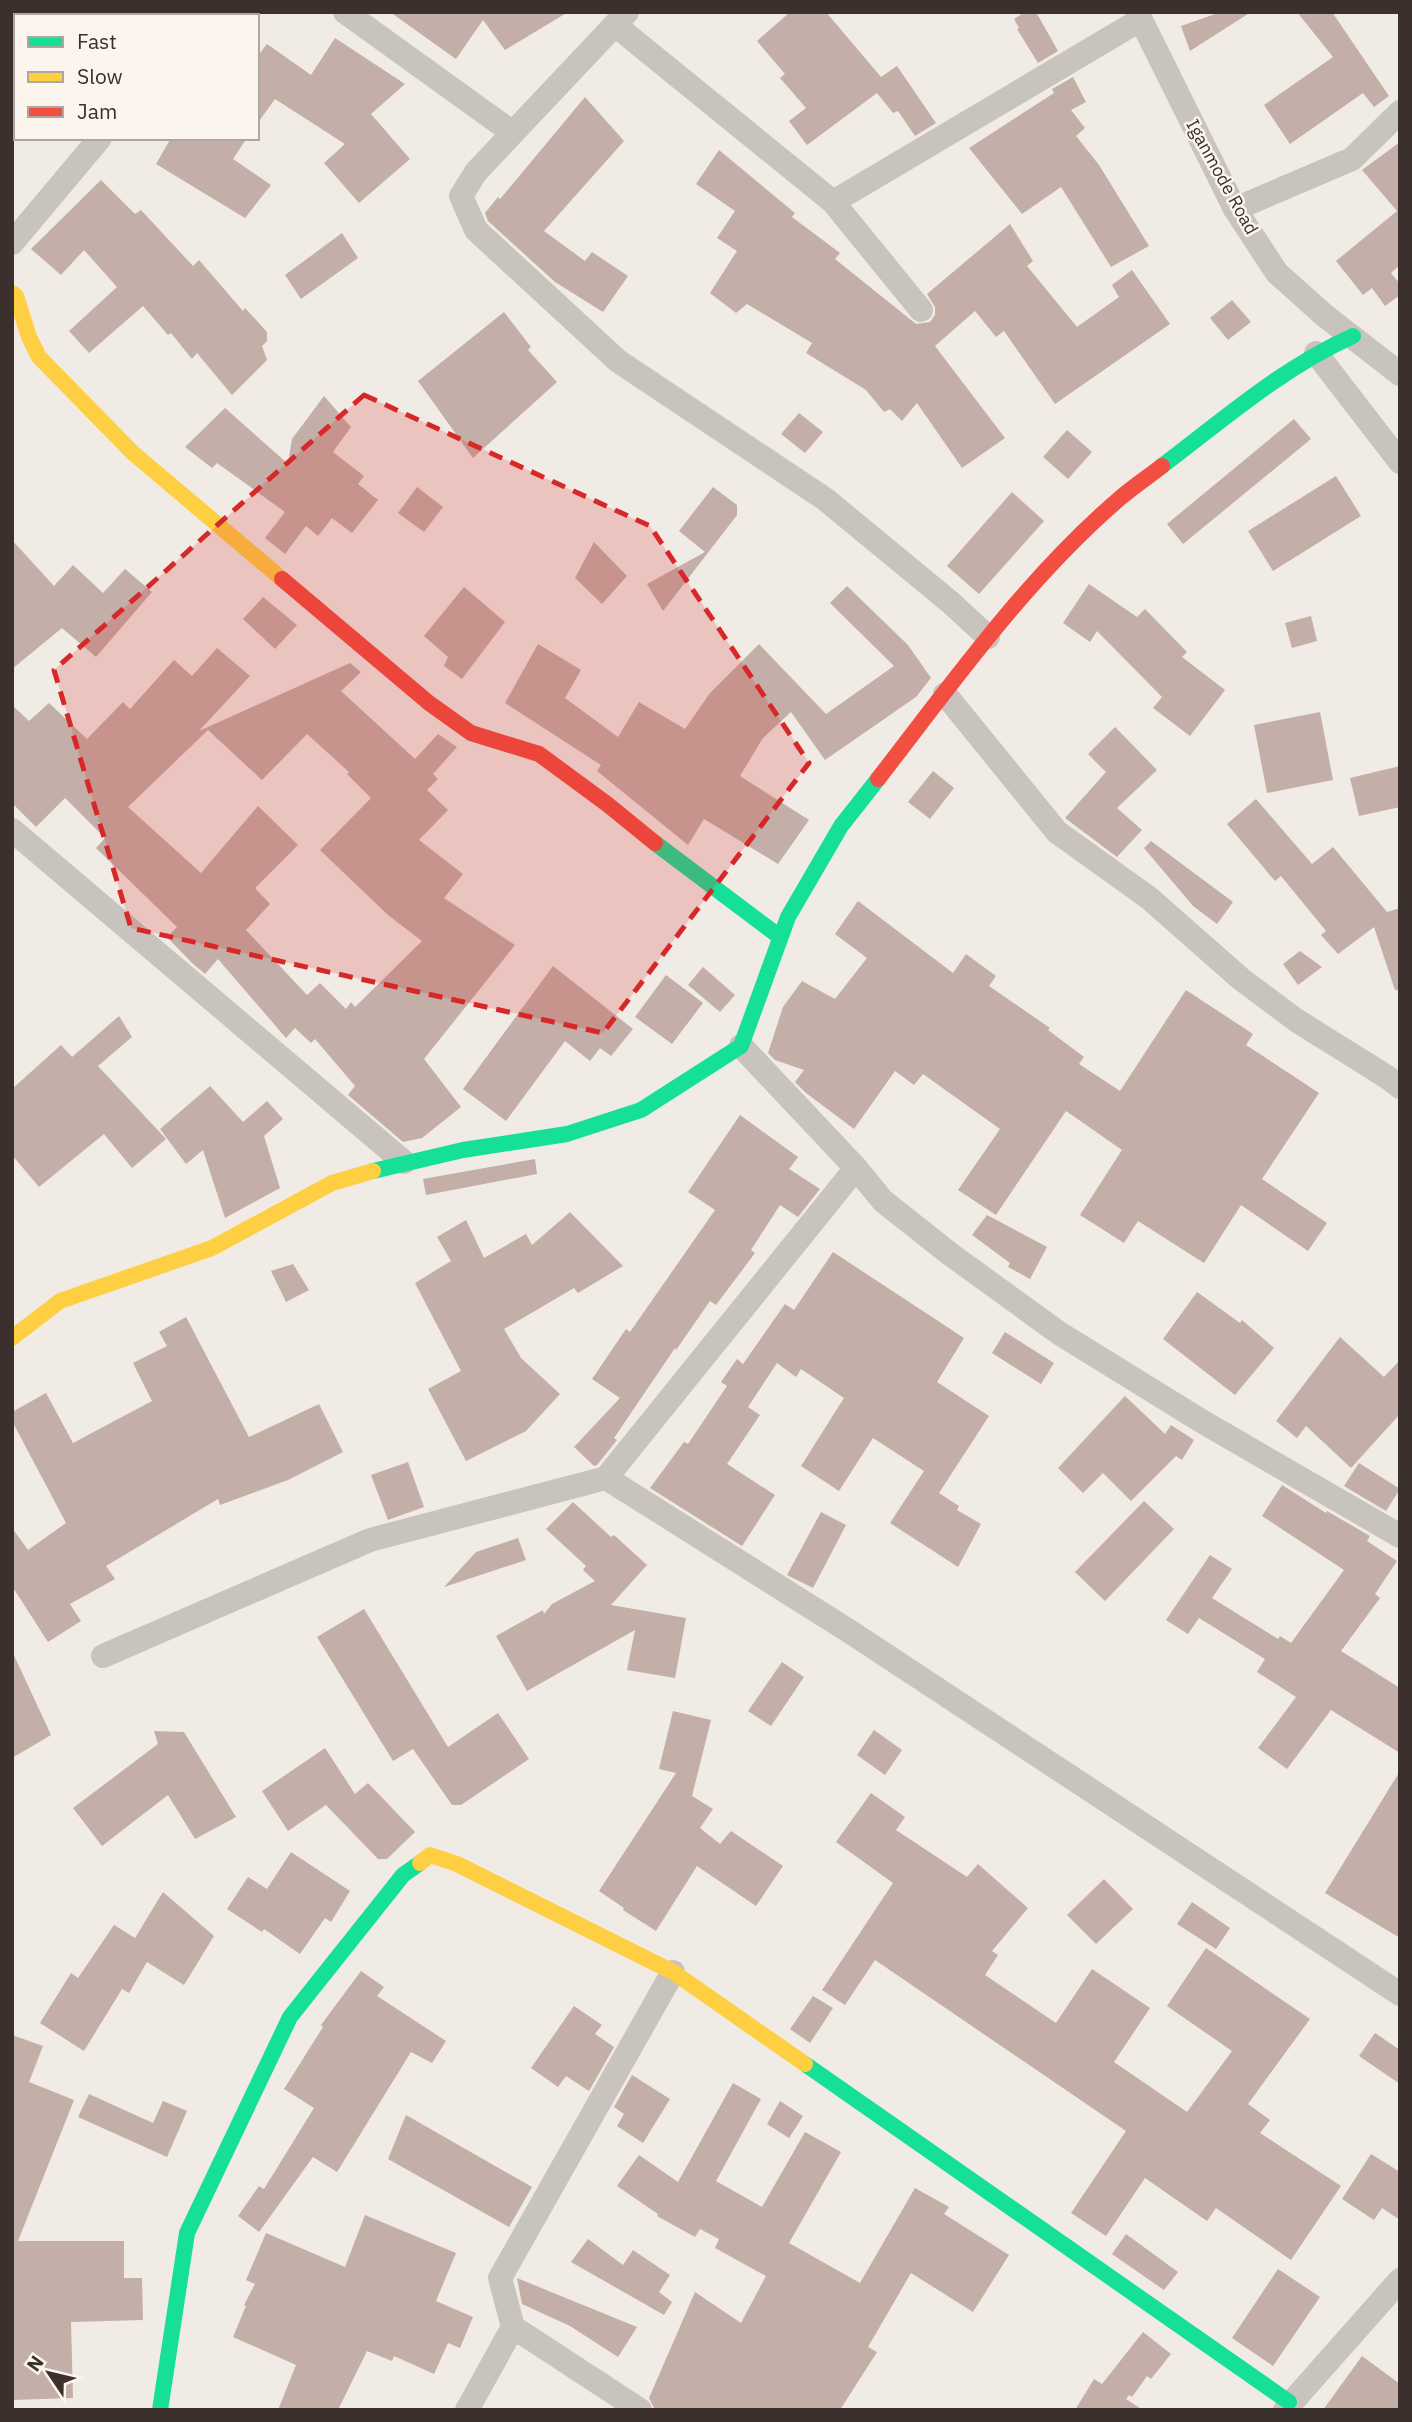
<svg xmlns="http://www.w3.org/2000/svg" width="1412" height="2422" viewBox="0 0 1412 2422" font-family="'IBM Plex Sans',sans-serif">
  <rect width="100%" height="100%" fill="#f0ebe5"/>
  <path fill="#c3afa7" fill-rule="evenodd" d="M390,12H568L505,50L483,20L456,59Z
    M790,12H826L881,77L897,66L936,123L915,136L898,111L893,113L877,93L807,145L789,121L806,108L780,78L785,74L757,41Z
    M1025,12H1036L1058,51L1038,63L1017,29L1019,28L1014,19Z
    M1221,12H1251L1190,51L1181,26Z
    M1297,12H1332L1389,96L1374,107L1363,93L1290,144L1264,105L1333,57Z
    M335,38L405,84L371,114L410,159L359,203L324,163L345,144L275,99L257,124V57L267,44L311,75Z
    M1073,77L1086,102L1071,110L1085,128L1076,136L1099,165L1149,246L1111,267L1061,187L1022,214L969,148L1054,93L1052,89Z
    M585,97L624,141L544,231L585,261L592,252L628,276L603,312L555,282L488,221L485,213L498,197L500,199Z
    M171,138H247L233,159L271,185L245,218L156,164Z
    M1400,142V265L1391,273L1400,284V295L1385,306L1372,288L1363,295L1336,261L1397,211L1362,170Z
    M719,150L795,213L792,217L840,253L835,259L916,324L930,322L935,315V307L927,294L1010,224L1033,261L1027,266L1077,327L1119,297L1112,285L1132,270L1170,324L1055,404L1004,331L996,337L975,311L935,346L1005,438L962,468L917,403L902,421L890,409L884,412L866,390L806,353L812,343L747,304L736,313L710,293L737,251L717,238L735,211L696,184Z
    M101,180L135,214L141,210L193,266L199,260L243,311L245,308L267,332V341L262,346L267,360L232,395L197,353L192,359L171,333L168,335L143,306L89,353L69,331L117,287L84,250L61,275L31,249Z
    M342,233L358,258L301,299L285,275Z
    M1232,300L1251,322L1228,340L1210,318Z
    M504,312L531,347L528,350L557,382L473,458L418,381Z
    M324,396L351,427L333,452L364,476L358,484L378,500L352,533L332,518L318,536L306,526L285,554L265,538L285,512L217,463L212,468L185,447L225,408L288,464L292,439Z
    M799,413L823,432L805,453L781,434Z
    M1294,419L1311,439L1183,544L1167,524Z
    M1067,430L1092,452L1068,479L1043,457Z
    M1336,476L1361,516L1273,571L1248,531Z
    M417,487L443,507L424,532L398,513Z
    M713,487L737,505V515L663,611L647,584L705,552L679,531Z
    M1012,492L1044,521L979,594L947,566Z
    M12,540L54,586L73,565L103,593L125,569L152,592L96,657L62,628L12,669Z
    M594,542L627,576L602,604L575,578Z
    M1089,584L1137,617L1145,609L1187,652L1182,657L1225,690L1190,736L1153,708L1162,697L1097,631L1090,642L1063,623Z
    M847,586L908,645L931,678L916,697L825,760L791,712L763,738L740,776L809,820L778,864L704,819L688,845L597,771L601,765L505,703L538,644L581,670L565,698L618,737L639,702L685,729L710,693L759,644L826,714L894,666L830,603Z
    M464,587L505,622L462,679L444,666L448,657L424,636Z
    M263,597L297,625L275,649L243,619Z
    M1311,616L1317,641L1292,648L1285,623Z
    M217,648L250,676L199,731L350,663L361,672L341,691L415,759L438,734L457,747L433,774L438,779L427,790L448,810L419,840L463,874L444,898L515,945L424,1059L461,1107L422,1138L403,1142L348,1095L355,1086L315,1039L311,1043L295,1028L286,1038L218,959L205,974L192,963L167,937L177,927L96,848L105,838L65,798L36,827L12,803V705L29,721L49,703L87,739L123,702L130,709L174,660L192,676ZM208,730L262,780L307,734L349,772L347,774L371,798L320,850L388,915L422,941L355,1007L351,1002L346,1009L320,983L307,995L246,930L270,904L255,888L298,845L258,806L201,873L128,807Z
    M1320,712L1333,780L1267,793L1254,725Z
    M1115,727L1157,770L1117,808L1142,830L1117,857L1065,818L1106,772L1088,754Z
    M1400,766V807L1359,816L1350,778Z
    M933,771L954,788L930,819L908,802Z
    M1256,799L1312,864L1333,847L1387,912L1400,908V990H1395L1374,927L1338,954L1321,935L1326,931L1281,876L1275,881L1227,824Z
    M1151,841L1233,902L1217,924L1193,906L1144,848Z
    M858,901L953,973L966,954L996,976L989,986L1050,1028L1048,1030L1084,1057L1079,1064L1120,1091L1186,990L1253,1034L1246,1045L1319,1093L1262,1179L1327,1223L1308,1251L1241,1205L1204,1263L1138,1221L1124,1243L1080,1215L1122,1150L1066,1111L996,1215L958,1190L1000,1129L923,1074L914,1085L895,1071L854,1129L806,1093L795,1082L804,1070L775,1060L768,1053L783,1007L802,981L835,999L867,958L835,934Z
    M1300,951L1322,967L1298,985L1283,964Z
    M553,966L633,1029L611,1056L600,1048L590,1061L565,1041L506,1121L463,1089Z
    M703,967L735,995L720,1012L688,985Z
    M666,975L703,1003L672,1044L635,1017Z
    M119,1016L132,1037L98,1066L166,1139L132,1168L104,1134L39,1187L12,1155V1089L61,1045L72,1057Z
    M210,1086L243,1122L267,1101L283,1119L264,1136L280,1188L225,1218L203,1150L186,1164L160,1129Z
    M740,1115L798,1157L789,1169L820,1189L798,1217L780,1205L751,1250L755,1253L716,1305L710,1301L676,1350L675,1348L614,1438L617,1440L597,1465L594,1466L574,1447L620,1398L592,1379L626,1329L630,1332L715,1210L688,1192Z
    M535,1159L537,1174L426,1195L423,1179Z
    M570,1212L623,1266L578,1293L574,1288L504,1329L521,1358L560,1394L526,1431L466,1461L428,1389L461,1371L415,1283L451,1261L437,1237L466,1220L484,1258L526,1234L532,1245Z
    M987,1215L1047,1247L1030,1279L1008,1267L1010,1263L972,1235Z
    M833,1252L964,1338L937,1382L989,1416L939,1493L959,1506L957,1510L981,1524L958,1567L890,1523L924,1471L873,1438L839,1491L801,1466L844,1398L801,1369L796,1377L777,1363L748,1407L760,1415L727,1464L775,1495L742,1546L650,1488L684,1442L688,1444L727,1386L721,1382L737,1359L743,1364L785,1304L794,1310Z
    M293,1264L309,1290L286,1302L271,1271Z
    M1197,1292L1240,1323L1242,1320L1274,1348L1235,1395L1163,1339Z
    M186,1317L249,1437L319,1404L343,1452L288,1480L220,1505L218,1499L106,1566L115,1579L70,1604L81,1621L48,1642L12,1586V1528L28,1550L66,1523L12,1421V1412L46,1393L73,1443L152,1401L133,1363L167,1346L159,1332Z
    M1005,1332L1054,1363L1041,1384L992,1353Z
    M1340,1337L1384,1377L1400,1360V1414L1351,1468L1306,1426L1297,1438L1276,1421Z
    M1125,1396L1165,1434L1171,1425L1194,1440L1182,1460L1176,1456L1131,1501L1103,1473L1083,1493L1058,1468Z
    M408,1462L424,1507L388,1520L371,1475Z
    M1359,1463L1400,1489L1386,1511L1344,1486Z
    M1282,1485L1326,1513L1327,1511L1370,1536L1367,1541L1397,1561L1375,1594L1380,1598L1341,1651L1400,1688V1753L1331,1710L1287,1769L1258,1748L1296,1697L1257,1672L1265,1659L1199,1618L1188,1634L1166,1620L1210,1555L1232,1569L1212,1598L1278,1639L1280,1636L1291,1643L1344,1570L1262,1516Z
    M1144,1501L1174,1529L1105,1601L1075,1572Z
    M573,1502L611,1537L614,1535L647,1565L611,1605L686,1618L675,1678L627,1670L635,1630L527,1691L496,1636L543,1610L544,1614L552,1604L595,1581L583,1570L586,1566L546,1529Z
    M821,1512L846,1525L813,1588L787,1575Z
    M518,1538L526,1560L444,1587L476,1552Z
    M364,1609L448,1747L498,1713L529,1759L461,1805H452L413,1749L393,1761L317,1637Z
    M12,1651L51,1735L12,1758Z
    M782,1662L804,1677L771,1726L748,1711Z
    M673,1711L711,1720L692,1796L713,1809L700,1828L720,1844L731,1831L783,1866L756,1906L697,1866L656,1931L623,1910L624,1908L599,1891L676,1773L659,1769Z
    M874,1730L902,1750L885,1775L857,1755Z
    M154,1731L184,1732L236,1817L195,1839L168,1795L102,1846L73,1808L158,1744Z
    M325,1748L355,1794L368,1783L415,1832L387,1859H378L326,1805L288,1831L262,1791Z
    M1400,1771V1938L1325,1893Z
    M871,1793L905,1817L896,1830L967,1877L978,1864L1028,1908L992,1951L998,1955L985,1975L1056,2023L1092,1969L1150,2008L1114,2062L1187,2112L1232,2051L1167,2006L1206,1948L1310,2019L1248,2104L1270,2120L1260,2133L1341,2186L1291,2260L1216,2208L1207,2221L1145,2178L1106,2236L1071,2213L1126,2131L875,1960L845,2005L822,1990L893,1883L836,1842Z
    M291,1852L350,1891L331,1922L325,1918L300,1954L264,1929L262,1932L227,1909L248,1877L267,1889Z
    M1104,1879L1133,1909L1096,1944L1067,1915Z
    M163,1892L214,1936L184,1985L147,1962L129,1993L122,1989L84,2051L40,2023L71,1973L78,1978L114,1925L135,1938Z
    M1192,1902L1230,1928L1216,1949L1177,1924Z
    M361,1971L384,1987L377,1996L446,2041L432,2063L411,2052L337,2172L313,2157L259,2232L238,2216L259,2186L264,2189L314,2108L284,2089L323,2027L321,2025Z
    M813,1996L833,2008L810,2043L790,2029Z
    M574,2006L602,2025L595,2034L614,2047L589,2091L566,2076L558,2087L531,2068Z
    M1375,2033L1400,2050V2084L1359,2056Z
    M12,2035L43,2046L29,2082L74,2100L18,2241H124V2278H142L143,2320L71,2322L73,2398L12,2400Z
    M632,2075L670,2099L643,2143L617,2126L624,2114L614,2107Z
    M733,2083L761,2099L716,2181L762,2207L805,2132L841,2152L789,2243L860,2283L915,2188L949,2207L944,2214L1009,2255L973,2312L911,2273L868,2347L877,2352L840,2410H655L649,2398L695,2292L741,2323L766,2276L715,2248L719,2239L700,2229L695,2237L657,2216L658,2214L617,2186L639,2155L678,2182Z
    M89,2094L153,2123L163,2101L187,2111L167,2157L78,2117Z
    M780,2101L803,2116L789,2138L767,2124Z
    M406,2115L532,2187L509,2227L388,2159Z
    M1371,2154L1400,2172V2220L1382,2208L1374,2220L1342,2199Z
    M365,2215L456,2253L436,2301L473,2317L460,2348L448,2343L434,2374L394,2356L392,2361L367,2351L338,2410H278L296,2365L233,2337L246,2306L244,2305L255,2284L246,2280L266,2233L345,2267Z
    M1126,2234L1178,2272L1164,2290L1112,2254Z
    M588,2239L623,2265L633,2250L670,2275L659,2292L672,2302L664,2315L571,2262Z
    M1278,2269L1320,2297L1273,2366L1232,2338Z
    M517,2278L556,2294L637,2327L618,2357L570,2326L522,2304Z
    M1143,2332L1171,2354L1151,2379L1147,2376L1132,2397L1129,2395L1126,2399L1143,2410H1075L1094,2379L1102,2384Z
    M1362,2356L1400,2384V2410H1323Z"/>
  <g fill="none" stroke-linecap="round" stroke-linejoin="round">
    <path stroke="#c9c3be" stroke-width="24" d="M345,12L513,133
      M627,12L476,172L461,196L476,230L618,361L825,499L950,602L988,637
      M1137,12L1235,209L1277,273L1324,315L1400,374
      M199,16L202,12
      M615,25L833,202L921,310
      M833,202L1140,20
      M1235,209L1352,159L1400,112
      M12,243L100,138
      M1316,353L1400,462
      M945,694L1057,832L1149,898L1241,979L1296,1020L1387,1077L1400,1087
      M12,830L404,1162
      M741,1046L856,1168L883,1201L950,1254L1059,1333L1203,1422L1400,1536
      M606,1478L849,1631L1400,1994
      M103,1656L370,1540L606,1478L856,1168
      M513,2327L500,2278L673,1972
      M467,2410L513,2327L640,2410
      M1285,2410L1400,2280"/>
    <path stroke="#16e098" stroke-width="16" d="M1162,466C1224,419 1282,368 1353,336
      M655,843L780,937
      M373,1171L463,1150L567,1134L641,1110L741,1046L788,917L841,826L878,779
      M805,2064L1289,2402
      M160,2410L187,2233L290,2017L403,1875L420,1863"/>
    <path stroke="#ffcf43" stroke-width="16" d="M12,293L16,296L29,337L39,357L133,453L282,579
      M12,1338L60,1301L212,1248L332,1183L373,1171
      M420,1863L430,1855L457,1864L673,1972L805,2064"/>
    <path stroke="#f24e42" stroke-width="16" d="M282,579L429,703L471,733L539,754L607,804L655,843
      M878,779C953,682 1026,579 1119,499C1133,487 1148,477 1162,466"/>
  </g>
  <path fill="#d62828" fill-opacity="0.2" stroke="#d62828" stroke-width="5" stroke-dasharray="14 9" stroke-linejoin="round" d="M364,395L650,526L809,763L603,1033L131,928L54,670Z"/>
  <g text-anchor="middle" stroke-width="5" stroke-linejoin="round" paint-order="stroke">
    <g font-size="18" fill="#3b302b" stroke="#fbf5ee">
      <text transform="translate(1222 177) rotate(61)" y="6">Iganmode Road</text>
    </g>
  </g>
  <rect width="1412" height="2422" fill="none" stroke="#3b302b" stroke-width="28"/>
  <rect x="14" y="14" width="245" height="126" fill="#fbf5ee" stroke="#aea6a0" stroke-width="2"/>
  <rect x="28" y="37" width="35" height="10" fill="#16e098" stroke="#aea6a0" stroke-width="2"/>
  <text x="77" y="49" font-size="21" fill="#3b302b">Fast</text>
  <rect x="28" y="72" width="35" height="10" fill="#ffcf43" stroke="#aea6a0" stroke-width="2"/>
  <text x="77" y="84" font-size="21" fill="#3b302b">Slow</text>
  <rect x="28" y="107" width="35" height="10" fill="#f24e42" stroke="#aea6a0" stroke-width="2"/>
  <text x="77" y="119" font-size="21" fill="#3b302b">Jam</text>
  <g transform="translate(49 2373) rotate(305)" stroke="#fbf5ee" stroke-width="5" paint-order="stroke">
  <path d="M0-5L12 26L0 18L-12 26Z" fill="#3b302b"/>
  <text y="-10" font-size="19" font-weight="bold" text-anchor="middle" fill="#3b302b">N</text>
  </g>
</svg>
